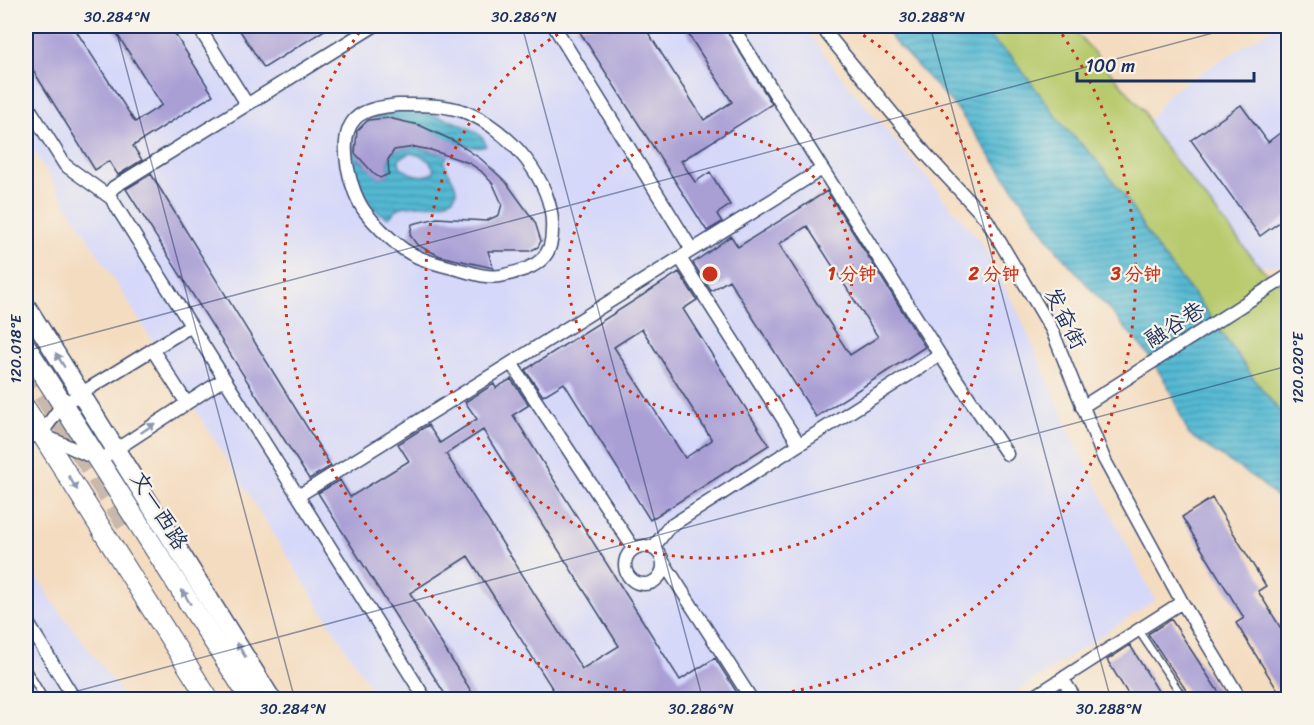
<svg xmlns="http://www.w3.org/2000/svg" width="1314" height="725" viewBox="0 0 1314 725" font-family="Sriracha,'LXGW WenKai TC',sans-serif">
  <defs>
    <pattern id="water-rules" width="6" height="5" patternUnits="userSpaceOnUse" patternTransform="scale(1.5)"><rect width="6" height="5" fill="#54b9d3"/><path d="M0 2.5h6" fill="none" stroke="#4597ae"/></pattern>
  </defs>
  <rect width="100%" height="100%" fill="#f7f3e8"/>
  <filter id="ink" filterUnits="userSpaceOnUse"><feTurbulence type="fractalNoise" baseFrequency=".0167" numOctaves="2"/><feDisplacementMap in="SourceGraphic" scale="12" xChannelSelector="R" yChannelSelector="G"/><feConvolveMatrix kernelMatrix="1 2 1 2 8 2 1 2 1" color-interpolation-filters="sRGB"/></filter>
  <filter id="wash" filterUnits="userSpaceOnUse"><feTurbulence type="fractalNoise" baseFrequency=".008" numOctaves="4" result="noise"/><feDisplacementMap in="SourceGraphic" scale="24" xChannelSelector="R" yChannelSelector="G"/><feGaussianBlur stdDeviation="1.35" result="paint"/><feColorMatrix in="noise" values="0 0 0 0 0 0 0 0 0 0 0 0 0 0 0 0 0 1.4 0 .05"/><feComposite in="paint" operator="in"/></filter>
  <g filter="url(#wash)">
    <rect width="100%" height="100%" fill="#f4dcc0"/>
    <path fill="#d5d8f9" d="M26,26H804L837,72L980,241L1020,316L1074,441L1155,600L1005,699H377L26,139Z
      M1275,26H1288V259L1279,265L1259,266L1154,133L1149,121L1168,94Z
      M26,558L52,601L126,699H26Z"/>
    <path fill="#b8ca6d" stroke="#6a7c66" stroke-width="1.5" d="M975,26H1071L1144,111L1154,133L1259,266L1288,291V422L1254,379L1202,305L1156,247L1123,194L1093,156L1065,128L1011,56Z"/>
    <path fill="url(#water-rules)" stroke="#387498" stroke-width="1.5" fill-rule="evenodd" d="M884,26H975L1011,56L1065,128L1093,156L1123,194L1156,247L1202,305L1254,379L1288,422V519L1279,499L1256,479L1189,435L1168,386L1147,353L1056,249L958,110L893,40Z
      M403,109C420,111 485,125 486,146C462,156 410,111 368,119L372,115Z
      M352,140L359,159L380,178L389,174L388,160L395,150L415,147L448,155L444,162C446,171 458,184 456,192C452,211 412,201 399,208C395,210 392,215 389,218C362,209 352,165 352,140ZM409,153C421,155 430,158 434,170L433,173C422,179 408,174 400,166L399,159Z"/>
    <g id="blocks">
      <path fill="#a99fd5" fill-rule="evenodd" d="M26,26H73L135,122L162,105L112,26H170L213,95L133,146L142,160L118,175L109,161L95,170L26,59Z
        M237,26H331L264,68Z
        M576,26H644L704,120L732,102L683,26H724L772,104L681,161L695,182L710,172L730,205L717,214L722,222L707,231Z
        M1241,105L1268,142L1288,127V216L1260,236L1191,140Z
        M388,118L419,125L454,141L481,159L506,182L535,222L541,241L538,247L530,251H488L493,268L440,256L417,245L410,235L412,224L437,218L486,221L499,215L502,204L493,184L481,171L469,163L431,150L415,147L394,150L388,160L389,174L380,178L374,174L355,153L357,131L368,120Z
        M151,174L331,466L309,479L126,189Z
        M827,191L925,347L816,417L729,280L711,291L693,263L731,236L738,247ZM807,226L878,337L850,355L779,244Z
        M679,272L697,300L683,309L769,445L650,520L564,383L543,396L525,370ZM642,329L712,440L685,458L614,347Z
        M511,379L529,405L513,415L680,680L715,658L741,699H559L468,556L410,593L476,699H448L318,493L340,480L350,497L409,461L398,444L428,425L440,443L477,419L465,402L494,384L496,388ZM483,430L619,646L582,669L446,454Z
        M1212,498L1266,586L1258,591L1288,640V699H1283L1236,623L1244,618L1182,517Z
        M1171,619L1223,699H1192L1148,634Z
        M1130,645L1163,699H1131L1107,660Z"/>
    </g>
  </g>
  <g filter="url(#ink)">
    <use href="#blocks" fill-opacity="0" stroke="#3c496d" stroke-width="1.5"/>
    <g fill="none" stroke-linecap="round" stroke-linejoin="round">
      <path stroke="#c9b9ac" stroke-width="22" stroke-dasharray="22 11" stroke-linecap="butt" d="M26,366L129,527"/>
      <g stroke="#3c496d" stroke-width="9">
        <path id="lane" d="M1086,26H1088
          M26,444L38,436
          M1138,630L1185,700
          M26,668L45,700"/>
      </g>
      <g stroke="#3c496d" stroke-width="15">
        <path id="street" d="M198,26L247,104
          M554,26L692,250
          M732,26L940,355L1007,454
          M823,26L827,34L925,153L987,220L1052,330L1104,459L1182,602
          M26,103L65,165L111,198L426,700
          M398,105C420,105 444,104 465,112C508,128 555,182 552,230C552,240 550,252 542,259C532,269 519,271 505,275C491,279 474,274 461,270C440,265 414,259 398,245C387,236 375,224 366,213C350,193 336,139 355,119C365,108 384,107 398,105Z
          M107,195L114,187L374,26
          M680,258L799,444
          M152,349L186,402
          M511,363L634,549
          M1082,407L1288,276
          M109,454L224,379
          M94,458L41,434L62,405L191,326
          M298,496L822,169
          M625 565a19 19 0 1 1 38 0a19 19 0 1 1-38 0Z
          M653,548L669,527L940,355
          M664,563L752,700
          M26,620L75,700
          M1062,678L1076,700
          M1029,700L1182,602L1241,700"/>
      </g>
      <g stroke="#3c496d" stroke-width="21">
        <path id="secondary" d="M26,306L272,700"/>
      </g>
      <g stroke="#3c496d" stroke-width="22">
        <path id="primary" d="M26,347L251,700
          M26,409L209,700"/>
      </g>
      <use href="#lane" stroke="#fff" stroke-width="6"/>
      <use href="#street" stroke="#fff" stroke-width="12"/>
      <use href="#secondary" stroke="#fff" stroke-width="18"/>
      <use href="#primary" stroke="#fff" stroke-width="20"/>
    </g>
    <defs><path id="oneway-solid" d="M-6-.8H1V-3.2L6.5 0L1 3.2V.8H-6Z" transform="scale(1.5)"/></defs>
    <g fill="#8d97ae">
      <use href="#oneway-solid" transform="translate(60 360) rotate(-122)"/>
      <use href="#oneway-solid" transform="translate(148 428) rotate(-34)"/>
      <use href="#oneway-solid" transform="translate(73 483) rotate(58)"/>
      <use href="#oneway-solid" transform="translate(186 597) rotate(-122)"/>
      <use href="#oneway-solid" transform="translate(241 650) rotate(-122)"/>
    </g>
  </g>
  <path fill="none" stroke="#1b2f5e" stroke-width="1.5" stroke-opacity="0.45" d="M115,26L295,700M522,26L703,700M930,26L1111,700M26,351L1239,26M44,700L1288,366"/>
  <g fill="none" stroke="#c8321e" stroke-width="3" stroke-dasharray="3 6">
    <circle cx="710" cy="274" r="142"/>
    <path d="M848 26A284 284 0 1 1 572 26"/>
    <path d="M688 699A426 426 0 0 1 363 27M1057 27A426 426 0 0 1 732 699"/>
  </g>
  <g text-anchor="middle" stroke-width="4.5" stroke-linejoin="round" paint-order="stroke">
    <g font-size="22" fill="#1b2f5e" stroke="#f7f3e8">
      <text transform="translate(1066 318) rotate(63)" y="8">发奋街</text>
      <text transform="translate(1174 324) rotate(-32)" y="8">融谷巷</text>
      <text transform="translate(160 510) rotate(58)" y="8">文一西路</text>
    </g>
  </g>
  <circle cx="710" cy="274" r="9" fill="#c8321e" stroke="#f7f3e8" stroke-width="3"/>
  <g font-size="18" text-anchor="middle" font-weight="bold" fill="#c8321e" stroke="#f7f3e8" stroke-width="4.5" stroke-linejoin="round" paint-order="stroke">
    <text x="852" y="280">1 分钟</text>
    <text x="994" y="280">2 分钟</text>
    <text x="1136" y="280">3 分钟</text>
  </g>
  <rect width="1314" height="725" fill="none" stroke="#f7f3e8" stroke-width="66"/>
  <path d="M1077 72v9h177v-9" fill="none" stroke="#1b2f5e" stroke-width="3"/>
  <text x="1086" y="72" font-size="18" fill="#1b2f5e" stroke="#f7f3e8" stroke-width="4.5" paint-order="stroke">100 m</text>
  <rect x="33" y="33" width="1248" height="659" fill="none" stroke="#1b2f5e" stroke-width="2"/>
  <g font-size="15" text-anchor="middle" fill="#1b2f5e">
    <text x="117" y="22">30.284°N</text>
    <text x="524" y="22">30.286°N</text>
    <text x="932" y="22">30.288°N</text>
    <text transform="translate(16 349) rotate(-90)" y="5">120.018°E</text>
    <text transform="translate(1298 368) rotate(-90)" y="5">120.020°E</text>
    <text x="293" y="714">30.284°N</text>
    <text x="701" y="714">30.286°N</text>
    <text x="1109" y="714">30.288°N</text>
  </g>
</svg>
